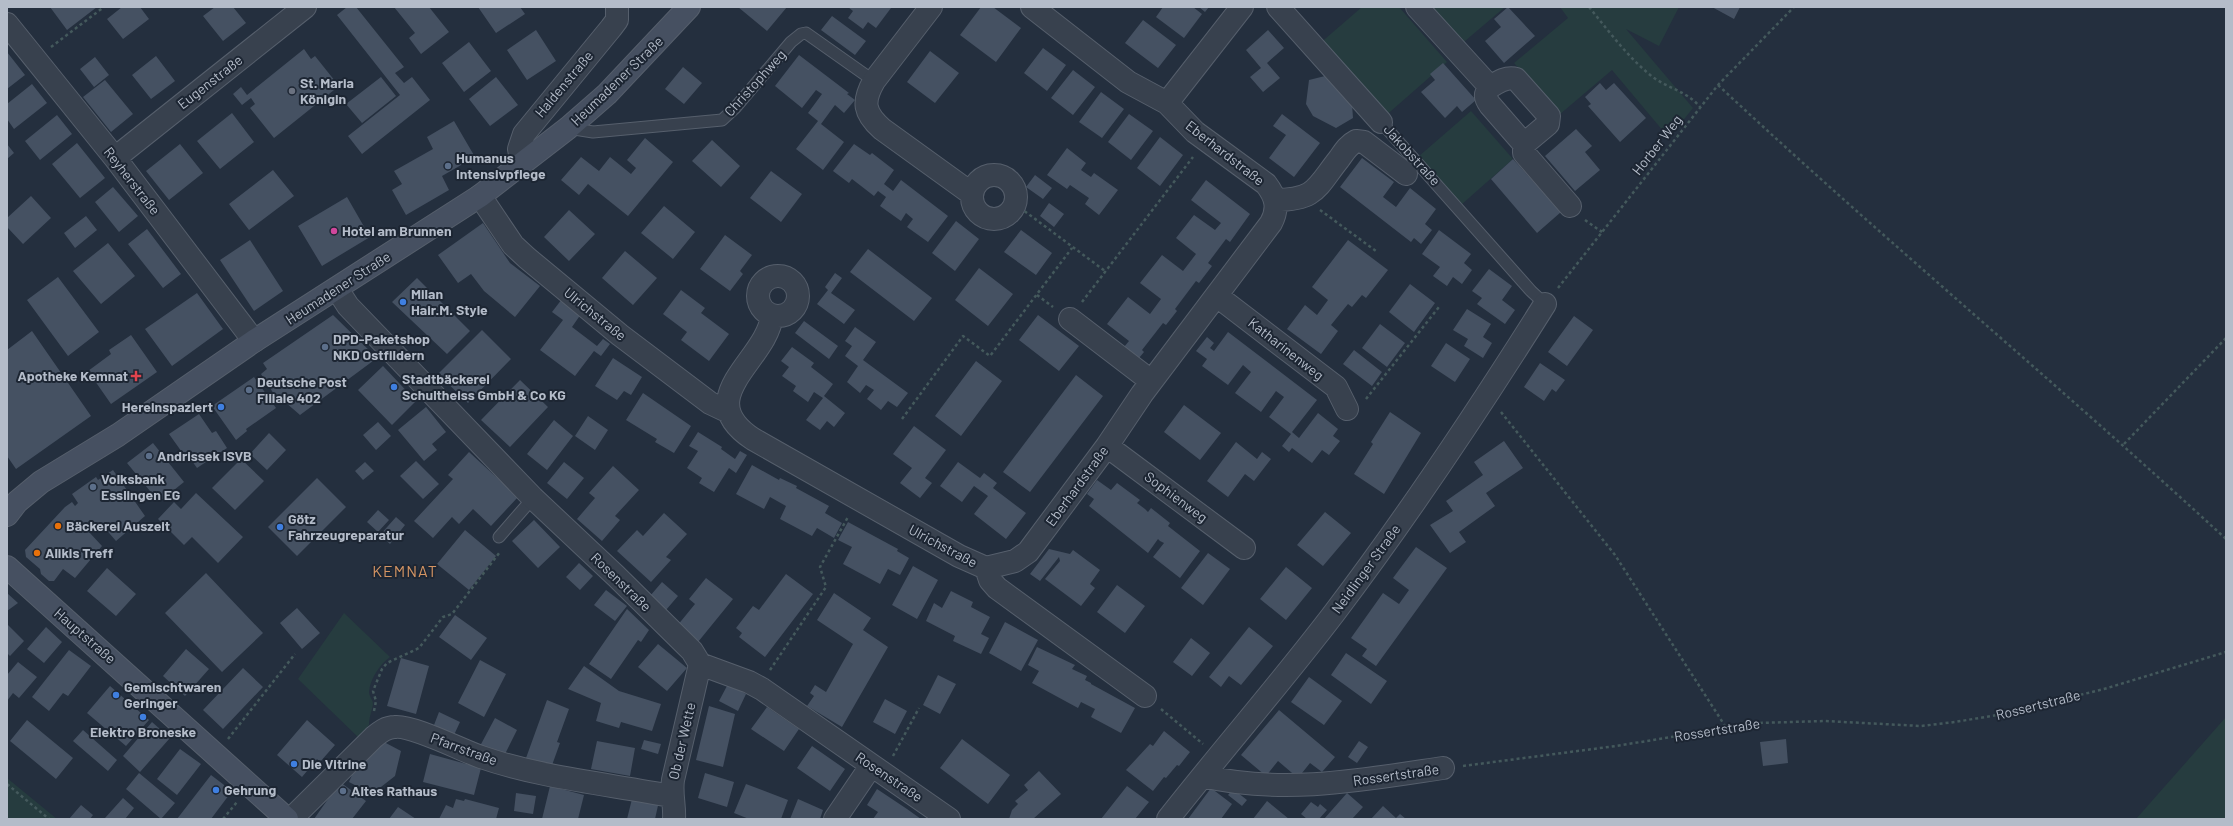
<svg xmlns="http://www.w3.org/2000/svg" width="2233" height="826" viewBox="0 0 2233 826" font-family="Barlow,sans-serif">
  <rect width="100%" height="100%" fill="#242f3e"/>
  <path fill="#263c3f" d="M1362,7H1399L1447,62L1383,118L1318,45Z
    M1424,7H1505L1458,47Z
    M1560,7H1679L1659,46L1626,29L1693,108L1669,138L1612,70L1559,115L1514,63L1568,18Z
    M1471,111L1513,159L1461,205L1418,157Z
    M344,613L390,657C380,664 370,679 369,692C369,696 373,700 373,704C372,711 369,717 369,725L359,738L298,679Z
    M2226,717V819H2136Z
    M7,778L57,819H7Z"/>
  <path fill="#455162" d="M50,7H97L67,30Z
    M122,7H140L149,19L123,39L107,19Z
    M215,7H233L246,23L223,41L203,16Z
    M347,7H356L404,67L395,73L404,83L412,77L430,100L362,154L348,136L400,95L337,15Z
    M394,7H429L449,32L421,54L409,38L415,33Z
    M478,7H520L525,14L496,33Z
    M738,7H787L767,31Z
    M848,7H890L891,8L876,28L868,22L863,29L848,18L853,11Z
    M981,7H993L1021,28L996,62L960,35Z
    M1163,7H1193L1202,14L1184,38L1156,17Z
    M1199,7H1209L1205,12Z
    M1508,7L1535,36L1504,63L1485,41L1501,27L1494,19Z
    M1712,7H1740L1734,19Z
    M832,16L866,41L855,55L821,30Z
    M1143,20L1176,45L1158,68L1125,43Z
    M536,30L556,61L527,80L507,50Z
    M1268,30L1284,48L1267,63L1280,78L1263,92L1250,77L1261,68L1246,50Z
    M469,42L491,71L464,92L442,63Z
    M1043,48L1066,65L1047,91L1024,73Z
    M304,49L311,59L315,56L339,86L274,138L250,108L255,104L251,98L242,105L233,94L241,87L247,95Z
    M930,51L959,73L935,103L907,82Z
    M7,52L25,75L7,89Z
    M799,55L849,93L847,94L855,100L844,113L835,105L821,124L844,142L823,170L796,149L818,121L808,113L822,94L816,90L802,108L775,86Z
    M156,56L175,81L151,99L132,75Z
    M95,57L109,75L94,87L80,69Z
    M1443,63L1476,100L1462,112L1457,106L1445,118L1421,92L1435,80L1430,74Z
    M683,67L702,83L684,104L665,89Z
    M1073,70L1095,87L1073,115L1051,98Z
    M1325,76L1341,86L1352,104L1353,118L1336,128L1313,116L1306,104L1309,80Z
    M381,77L396,96L362,123L346,104Z
    M496,77L518,105L490,126L469,99Z
    M105,80L133,114L111,132L83,97Z
    M1600,83L1606,90L1614,83L1646,118L1620,142L1588,106L1591,104L1585,97Z
    M32,84L47,103L14,129L7,119V104Z
    M1101,92L1124,109L1102,138L1079,122Z
    M232,113L254,142L220,169L197,141Z
    M1129,114L1153,131L1131,160L1108,142Z
    M1282,114L1320,143L1294,177L1269,158L1286,135L1273,126Z
    M57,115L72,134L40,160L25,141Z
    M454,121L475,157L442,176L449,190L406,215L392,190L402,184L394,171L433,149L427,137Z
    M1576,129L1592,146L1585,152L1600,170L1575,191L1545,156Z
    M1160,137L1183,155L1160,186L1137,168Z
    M645,138L673,162L628,216L588,184L579,195L561,180L581,157L599,171L610,157L631,174L636,168L627,160Z
    M712,140L740,166L721,187L692,161Z
    M77,143L105,178L80,198L52,164Z
    M7,144L14,153L7,159Z
    M180,144L203,173L169,200L146,171Z
    M854,144L870,155L872,153L894,170L884,184L893,191L901,180L948,216L928,242L907,227L913,219L906,213L901,221L880,206L886,197L878,191L874,196L852,179L849,183L833,171Z
    M1067,148L1086,163L1081,170L1091,177L1094,173L1118,190L1099,215L1085,204L1089,198L1070,185L1067,189L1047,175Z
    M1362,158L1394,182L1383,197L1396,207L1410,188L1436,209L1425,224L1432,230L1421,244L1414,238L1411,242L1340,187Z
    M1513,159L1561,212L1537,233L1491,179Z
    M273,170L294,196L249,230L229,204Z
    M771,171L802,194L781,222L750,198Z
    M1035,175L1052,188L1043,199L1026,187Z
    M1206,180L1250,214L1230,242L1226,239L1208,263L1212,266L1199,283L1196,281L1175,309L1177,311L1166,325L1163,323L1142,350L1144,352L1139,358L1124,347L1129,341L1107,324L1128,297L1150,314L1161,299L1140,283L1162,255L1183,271L1196,254L1176,238L1194,215L1215,230L1221,223L1191,200Z
    M113,187L138,216L119,232L95,202Z
    M31,196L51,218L23,244L7,227V218Z
    M347,197L370,237L322,266L298,226Z
    M1049,203L1064,214L1054,227L1040,216Z
    M664,206L695,232L673,259L641,233Z
    M569,210L595,234L569,261L544,237Z
    M86,216L97,230L75,248L64,233Z
    M956,221L979,239L955,271L932,253Z
    M483,223L510,263L540,286L515,317L484,291L471,274L458,283L438,255Z
    M147,229L181,274L163,288L128,244Z
    M1021,230L1052,253L1036,275L1004,252Z
    M1439,230L1471,254L1464,263L1472,270L1462,284L1453,277L1447,286L1433,276L1440,267L1422,254Z
    M725,235L752,255L740,271L743,274L730,291L700,269Z
    M250,240L283,291L254,311L220,260Z
    M1348,240L1388,270L1366,298L1362,295L1352,307L1348,304L1331,325L1338,331L1321,354L1287,329L1305,305L1317,315L1328,300L1312,287Z
    M108,243L135,276L101,304L73,271Z
    M868,249L932,298L914,321L850,272Z
    M625,251L657,278L633,305L602,278Z
    M979,268L1013,294L988,326L955,300Z
    M1489,269L1512,286L1502,300L1515,310L1505,324L1477,304L1482,298L1472,291Z
    M835,273L842,278L831,293L855,310L844,324L817,304L828,290L825,287Z
    M58,277L99,332L68,356L27,300Z
    M417,278L470,331L447,354L392,302Z
    M1410,284L1435,303L1414,332L1389,312Z
    M681,290L705,308L701,313L729,334L709,361L681,340L687,332L663,314Z
    M197,293L223,329L172,366L145,329Z
    M562,299L581,314L572,327L597,346L603,339L610,344L601,356L594,351L575,376L540,350L563,320L552,312Z
    M1467,309L1491,324L1483,337L1492,343L1483,358L1464,346L1468,339L1453,330Z
    M333,315L377,358L300,415L285,402L281,405L261,374L267,369L263,363Z
    M1038,315L1079,346L1059,371L1019,340Z
    M1574,316L1593,330L1567,366L1548,352Z
    M804,321L838,346L829,359L795,333Z
    M1380,324L1405,343L1387,367L1362,348Z
    M855,327L876,342L863,360L908,393L897,407L888,401L881,410L867,399L874,390L866,385L860,393L847,382L858,366L845,356L852,346L845,341Z
    M482,330L511,359L468,403L438,374Z
    M32,331L91,416L16,469L7,456V350Z
    M1228,332L1317,400L1292,432L1299,438L1318,413L1338,429L1333,436L1340,441L1329,455L1322,450L1312,463L1292,448L1289,452L1282,446L1291,434L1269,417L1284,397L1276,391L1261,412L1235,393L1251,372L1243,365L1228,385L1202,366L1207,359L1196,351L1207,337L1214,343L1210,348L1214,351Z
    M131,335L157,372L111,404L88,371L111,354L109,350Z
    M1446,343L1470,359L1455,382L1431,366Z
    M792,347L814,363L811,367L833,384L824,396L845,413L834,427L827,421L820,430L806,420L823,398L814,392L808,402L793,391L796,386L782,376L789,367L781,361Z
    M1354,350L1382,372L1372,386L1343,364Z
    M613,358L642,377L631,395L624,391L617,400L595,386Z
    M976,361L1002,381L961,436L935,416Z
    M1540,363L1565,380L1556,392L1552,389L1544,401L1524,387Z
    M383,366L416,401L392,425L358,390Z
    M1076,375L1103,396L1030,492L1003,472Z
    M254,377L276,408L246,429L247,431L236,440L212,406Z
    M520,380L548,407L510,447L481,420Z
    M643,393L691,426L674,453L655,442L657,439L626,420Z
    M1184,405L1221,433L1200,460L1164,432Z
    M426,407L446,432L432,444L437,450L424,461L398,430Z
    M1390,412L1421,433L1384,494L1354,474L1373,444L1371,442Z
    M199,414L212,433L216,431L227,448L197,468L187,454L184,455L169,434Z
    M588,416L608,430L595,450L575,436Z
    M554,420L573,436L547,470L527,454Z
    M378,422L391,436L376,450L363,435Z
    M914,426L946,450L925,478L932,483L920,498L900,483L912,468L893,454Z
    M698,432L722,447L721,449L735,459L740,451L747,455L736,473L729,468L714,492L699,483L702,478L687,468L698,451L689,446Z
    M269,433L286,450L267,470L250,454Z
    M1504,441L1523,468L1486,493L1495,506L1459,532L1466,542L1450,553L1430,525L1453,511L1446,501L1483,475L1474,462Z
    M1236,442L1257,459L1262,452L1271,459L1254,481L1245,474L1228,497L1207,481Z
    M153,443L184,482L159,502L127,463Z
    M469,452L518,497L491,526L473,509L459,524L452,517L433,538L414,521L453,479L448,475Z
    M241,459L264,481L235,510L212,488Z
    M416,461L439,484L423,499L400,476Z
    M365,462L374,471L363,480L355,471Z
    M564,462L584,478L567,499L547,483Z
    M958,462L980,478L984,473L997,483L993,488L1026,513L1006,539L974,514L988,496L974,486L962,502L940,486Z
    M752,465L779,480L780,478L797,486L796,488L829,506L825,513L842,523L834,538L817,528L812,536L780,519L786,506L770,497L764,509L736,494Z
    M613,466L639,490L615,516L620,520L602,541L577,519L595,498L589,493Z
    M113,470L145,516L116,541L103,526L99,531L94,526L89,532L102,546L75,578L63,569L54,581H49L41,574L40,569L26,557L25,550L65,507L72,502L75,506L78,503L72,494L96,477L98,480Z
    M317,478L346,507L297,556L268,527Z
    M1097,480L1111,490L1117,483L1140,500L1137,503L1145,509L1148,512L1151,508L1170,523L1168,526L1200,551L1180,578L1153,557L1164,543L1160,541L1158,539L1148,553L1089,506L1094,499L1087,494Z
    M196,493L243,537L218,563L192,537L184,545L158,519L174,502L181,509Z
    M378,510L389,520L378,532L367,522Z
    M1325,512L1351,533L1323,566L1297,545Z
    M664,513L687,534L666,557L671,560L651,582L617,551L637,530L643,536Z
    M396,517L405,525L390,544L380,535Z
    M534,520L560,547L538,568L512,541Z
    M848,522L898,549L897,551L909,558L900,575L888,569L880,584L843,564L852,547L838,540Z
    M465,530L496,556L469,590L437,564Z
    M1416,547L1447,568L1376,666L1362,656L1367,649L1351,638L1383,593L1399,604L1409,590L1393,578Z
    M1049,549L1070,554L1073,550L1100,570L1090,584L1095,588L1081,606L1045,579L1060,561L1059,557L1040,581L1030,574Z
    M1208,553L1230,569L1203,605L1181,588Z
    M579,563L593,576L580,590L566,577Z
    M913,566L938,580L917,619L892,605Z
    M1286,567L1312,588L1286,620L1260,599Z
    M107,568L136,594L116,616L87,591Z
    M206,573L263,633L222,672L165,613Z
    M786,574L813,594L765,657L739,637L742,633L736,628L753,606L759,610Z
    M706,578L733,599L698,642L677,626L695,604L689,599Z
    M662,582L678,596L666,610L650,596Z
    M1117,585L1145,606L1125,633L1097,612Z
    M606,590L627,606L615,621L594,605Z
    M951,591L973,602L971,607L990,617L981,634L989,638L981,654L953,641L955,636L926,621L934,603L942,608Z
    M7,593L18,603L7,611Z
    M834,593L871,618L863,630L888,647L842,727L807,706L814,696L810,693L815,685L826,692L853,644L817,620Z
    M297,608L320,633L302,649L280,623Z
    M627,609L649,630L641,642L638,640L611,679L589,664Z
    M455,615L487,638L471,660L439,637Z
    M1005,622L1038,640L1021,671L989,653Z
    M7,624L24,641L10,656L7,653Z
    M46,627L62,642L44,663L27,649Z
    M1249,627L1273,646L1241,685L1229,676L1221,687L1209,677Z
    M1191,638L1210,653L1192,676L1173,662Z
    M658,644L687,668L667,691L638,667Z
    M1037,647L1075,665L1072,669L1087,676L1085,680L1091,683V684L1135,708L1121,733L1091,717L1095,709L1081,702L1078,708L1032,683L1039,671L1028,665Z
    M186,649L209,669L185,696L163,676Z
    M69,650L91,666L68,696L63,693L49,711L32,697Z
    M1346,653L1387,681L1371,704L1331,675Z
    M401,658L429,666L416,714L387,706Z
    M480,660L506,674L484,717L458,703Z
    M18,662L37,677L19,698L13,693L7,701V675Z
    M584,666L619,691L661,704L652,731L621,722L619,728L596,721L601,703L568,689Z
    M243,668L263,687L223,729L203,710Z
    M938,675L956,684L940,714L923,705Z
    M1309,677L1342,701L1324,725L1291,702Z
    M728,684L746,694L738,711L719,701Z
    M110,686L149,720L126,746L87,713Z
    M885,699L907,711L895,734L873,722Z
    M547,700L569,709L557,742L560,743L551,768L526,758Z
    M709,706L735,714L723,767L696,760Z
    M767,707L799,729L784,751L751,729Z
    M1279,710L1335,757L1322,772L1310,763L1298,778L1278,761L1266,776L1241,755Z
    M439,712L460,722L454,735L434,725Z
    M495,718L517,730L503,758L480,746Z
    M27,720L73,758L56,779L10,741Z
    M307,720L335,745L320,762L317,759L302,777L277,755Z
    M152,722L170,738L140,772L123,756Z
    M83,730L117,760L108,771L73,741Z
    M1164,731L1190,752L1179,766L1177,765L1166,778L1164,777L1153,791L1126,770L1150,744L1153,746Z
    M962,739L1010,775L988,804L940,768Z
    M1786,739L1788,763L1763,766L1760,742Z
    M644,740L661,744L658,754L641,749Z
    M597,741L635,748L630,776L591,769Z
    M1359,741L1368,747L1357,763L1348,757Z
    M384,742L401,751L395,776L372,794L349,782L355,768Z
    M812,746L845,769L830,791L797,768Z
    M180,749L201,764L177,795L157,779Z
    M430,754L481,768L474,795L423,782Z
    M1039,771L1061,794L1033,819H1009L1012,810L1018,804L1015,801L1028,790L1024,785Z
    M139,773L175,803L161,819L126,789Z
    M705,773L734,782L727,807L698,798Z
    M211,775L232,791L211,819H177Z
    M340,782L366,801L352,819H314Z
    M746,784L788,800L781,819H749L734,813Z
    M550,786L584,795L578,819H542Z
    M1127,786L1149,802L1135,819H1101Z
    M1211,788L1232,804L1221,819H1188Z
    M877,789L907,809L921,819H873L878,812L867,805Z
    M1233,789L1247,800L1242,806L1228,795Z
    M516,793L536,796L533,814L514,811Z
    M1347,793L1363,807L1352,819H1324Z
    M633,795L659,801L655,819H627Z
    M123,798L134,808L125,819H107L105,818Z
    M456,799L464,801L465,799L499,808L496,819H439L446,805L453,808Z
    M798,799L823,810L820,819H790Z
    M1267,801L1289,819H1253Z
    M1311,802L1318,807L1320,804L1327,810L1319,819H1307L1301,814Z
    M81,805L93,815L90,819H69Z
    M1383,806L1396,818L1400,814L1406,819H1371Z
    M398,807L416,819H389Z"/>
  <g fill="none" stroke-linecap="round" stroke-linejoin="round">
    <g stroke="#565f6c" stroke-width="13">
      <path id="service" d="M1381,122L1531,291L1545,304
        M568,128L593,132L722,120L735,108L791,42L801,34L806,33L874,81
        M499,537L533,498"/>
    </g>
    <g stroke="#565f6c" stroke-width="24">
      <path id="minor" d="M931,7L874,81C862,102 864,113 882,129L972,194
        M1278,7L1381,122
        M1417,7L1490,87C1484,94 1485,98 1490,105L1524,144V153L1570,206
        M7,24L115,158L254,341
        M1490,87C1498,82 1507,76 1516,79L1549,116L1548,124L1524,144
        M1167,103L1242,7
        M115,158L305,7
        M522,164L519,149L524,134L611,28L617,20V7
        M972 197a22 22 0 1 1 44 0a22 22 0 1 1-44 0Z
        M480,196L513,245L527,258L620,335L710,403L729,412
        M1275,200C1316,200 1316,188 1339,159C1344,152 1348,145 1356,141L1364,142L1406,174
        M758 296a20 20 0 1 1 40 0a20 20 0 1 1-40 0Z
        M337,289L348,306L533,498L616,576L692,651L700,664L749,682L762,689L949,819
        M1217,296L1336,387L1347,409
        M772,315C768,360 689,397 753,439L959,556L986,568
        M1070,319L1151,381
        M1107,446L1244,548
        M986,568L1015,561L1028,552L1107,446L1142,394L1271,223C1279,208 1276,197 1266,184L1195,132L1167,103L1128,82L1032,7
        M986,568L990,580L997,588L1145,696
        M1203,776C1283,795 1363,780 1443,768
        M291,819L374,737C380,732 386,727 395,727C412,725 461,750 481,757C542,778 608,784 671,796
        M674,819C675,806 671,794 673,780L700,664
        M835,819L871,766
        M1168,819C1223,749 1281,683 1335,612C1410,513 1479,409 1545,304"/>
    </g>
    <g stroke="#565f6c" stroke-width="24">
      <path id="secondary" d="M7,515L17,502L41,482L118,435L254,341L480,196L568,128L607,94L689,7
        M7,567L287,819"/>
    </g>
    <path stroke="#44595c" stroke-width="2.5" stroke-dasharray="3 3" stroke-linecap="butt" d="M1589,7C1608,30 1626,55 1649,74C1665,88 1686,90 1700,107
      M51,47L104,7
      M1718,85C1884,240 2059,385 2226,539
      M1015,204L1105,271
      M1320,210L1376,251
      M1585,220L1602,232
      M1558,288L1718,85L1794,7
      M1037,295L1053,307
      M1082,302L1193,157
      M1366,399L1439,307
      M1501,412L1615,555L1727,729
      M902,419L963,336L990,356L1072,248
      M2124,444L2226,338
      M770,670L826,587L820,567L848,517
      M1161,709L1203,744
      M374,711L376,701L373,691L382,669L387,663L419,648L443,617L452,614L500,552
      M228,739L295,654
      M893,756L919,708
      M1463,766L1616,746L1758,723L1825,721L1921,726L1955,722L2003,714L2104,689L2226,652
      M7,784L49,819
      M223,819L237,802"/>
    <use href="#service" stroke="#38414e" stroke-width="11"/>
    <use href="#minor" stroke="#38414e" stroke-width="22"/>
    <use href="#secondary" stroke="#465061" stroke-width="22"/>
  </g>
  <circle fill="#6b7280" stroke="#1d2633" stroke-width="1.5" cx="292" cy="91" r="4"/>
  <g fill="#5c6f8a" stroke="#1d2633" stroke-width="1.5">
    <circle cx="448" cy="166" r="4"/>
    <circle cx="325" cy="347" r="4"/>
    <circle cx="249" cy="390" r="4"/>
    <circle cx="149" cy="456" r="4"/>
    <circle cx="93" cy="487" r="4"/>
    <circle cx="343" cy="791" r="4"/>
  </g>
  <circle fill="#d1479c" stroke="#1d2633" stroke-width="1.5" cx="334" cy="231" r="4"/>
  <g fill="#3f7fe0" stroke="#1d2633" stroke-width="1.5">
    <circle cx="403" cy="302" r="4"/>
    <circle cx="394" cy="387" r="4"/>
    <circle cx="221" cy="407" r="4"/>
    <circle cx="280" cy="527" r="4"/>
    <circle cx="116" cy="695" r="4"/>
    <circle cx="143" cy="717" r="4"/>
    <circle cx="294" cy="764" r="4"/>
    <circle cx="216" cy="790" r="4"/>
  </g>
  <path fill="#e0444e" stroke="#1d2633" stroke-width="1.5" d="M134 370h4v4h4v4h-4v4h-4v-4h-4v-4h4z"/>
  <g fill="#e8710a" stroke="#1d2633" stroke-width="1.5">
    <circle cx="58" cy="526" r="4"/>
    <circle cx="37" cy="553" r="4"/>
  </g>
  <g text-anchor="middle" stroke-width="4" stroke-linejoin="round" paint-order="stroke">
    <g font-size="14" fill="#b4bcc9" stroke="#1d2633">
      <text transform="translate(617 81) rotate(-44)" y="5">Heumadener Straße</text>
      <text transform="translate(210 82) rotate(-38)" y="5">Eugenstraße</text>
      <text transform="translate(755 83) rotate(-48)" y="5">Christophweg</text>
      <text transform="translate(564 84) rotate(-50)" y="5">Haldenstraße</text>
      <text transform="translate(1657 145) rotate(-52)" y="5">Horber Weg</text>
      <text transform="translate(1225 153) rotate(38)" y="5">Eberhardstraße</text>
      <text transform="translate(1412 155) rotate(48)" y="5">Jakobstraße</text>
      <text transform="translate(132 181) rotate(52)" y="5">Reyherstraße</text>
      <text transform="translate(338 288) rotate(-33)" y="5">Heumadener Straße</text>
      <text transform="translate(595 314) rotate(39)" y="5">Ulrichstraße</text>
      <text transform="translate(1286 349) rotate(38)" y="5">Katharinenweg</text>
      <text transform="translate(1077 486) rotate(-54)" y="5">Eberhardstraße</text>
      <text transform="translate(1176 497) rotate(37)" y="5">Sophienweg</text>
      <text transform="translate(943 546) rotate(28)" y="5">Ulrichstraße</text>
      <text transform="translate(1366 569) rotate(-54)" y="5">Neidlinger Straße</text>
      <text transform="translate(621 582) rotate(44)" y="5">Rosenstraße</text>
      <text transform="translate(85 636) rotate(41)" y="5">Hauptstraße</text>
      <text transform="translate(2038 705) rotate(-14)" y="5">Rossertstraße</text>
      <text transform="translate(1717 730) rotate(-9)" y="5">Rossertstraße</text>
      <text transform="translate(682 741) rotate(-77)" y="5">Ob der Wette</text>
      <text transform="translate(464 749) rotate(20)" y="5">Pfarrstraße</text>
      <text transform="translate(1396 775) rotate(-8)" y="5">Rossertstraße</text>
      <text transform="translate(889 777) rotate(34)" y="5">Rosenstraße</text>
    </g>
    <g font-size="14" font-weight="bold" fill="#b4bcc9" stroke="#1d2633" text-anchor="start">
      <text x="300" y="88">St. Maria<tspan x="300" dy="16">Königin</tspan></text>
      <text x="456" y="163">Humanus<tspan x="456" dy="16">Intensivpflege</tspan></text>
      <text x="342" y="236">Hotel am Brunnen</text>
      <text x="411" y="299">Milan<tspan x="411" dy="16">Hair.M. Style</tspan></text>
      <text x="333" y="344">DPD-Paketshop<tspan x="333" dy="16">NKD Ostfildern</tspan></text>
      <text x="128" y="381" text-anchor="end">Apotheke Kemnat</text>
      <text x="402" y="384">Stadtbäckerei<tspan x="402" dy="16">Schultheiss GmbH &amp; Co KG</tspan></text>
      <text x="257" y="387">Deutsche Post<tspan x="257" dy="16">Filiale 402</tspan></text>
      <text x="213" y="412" text-anchor="end">Hereinspaziert</text>
      <text x="157" y="461">Andrissek ISVB</text>
      <text x="101" y="484">Volksbank<tspan x="101" dy="16">Esslingen EG</tspan></text>
      <text x="288" y="524">Götz<tspan x="288" dy="16">Fahrzeugreparatur</tspan></text>
      <text x="66" y="531">Bäckerei Auszeit</text>
      <text x="45" y="558">Alikis Treff</text>
      <text x="124" y="692">Gemischtwaren<tspan x="124" dy="16">Geringer</tspan></text>
      <text x="143" y="737" text-anchor="middle">Elektro Broneske</text>
      <text x="302" y="769">Die Vitrine</text>
      <text x="224" y="795">Gehrung</text>
      <text x="351" y="796">Altes Rathaus</text>
    </g>
    <g font-size="16" letter-spacing="1" fill="#d59563" stroke="#1d2633">
      <text x="405" y="577">KEMNAT</text>
    </g>
  </g>
  <rect width="2233" height="826" fill="none" stroke="#b4bcc9" stroke-width="16"/>
</svg>
